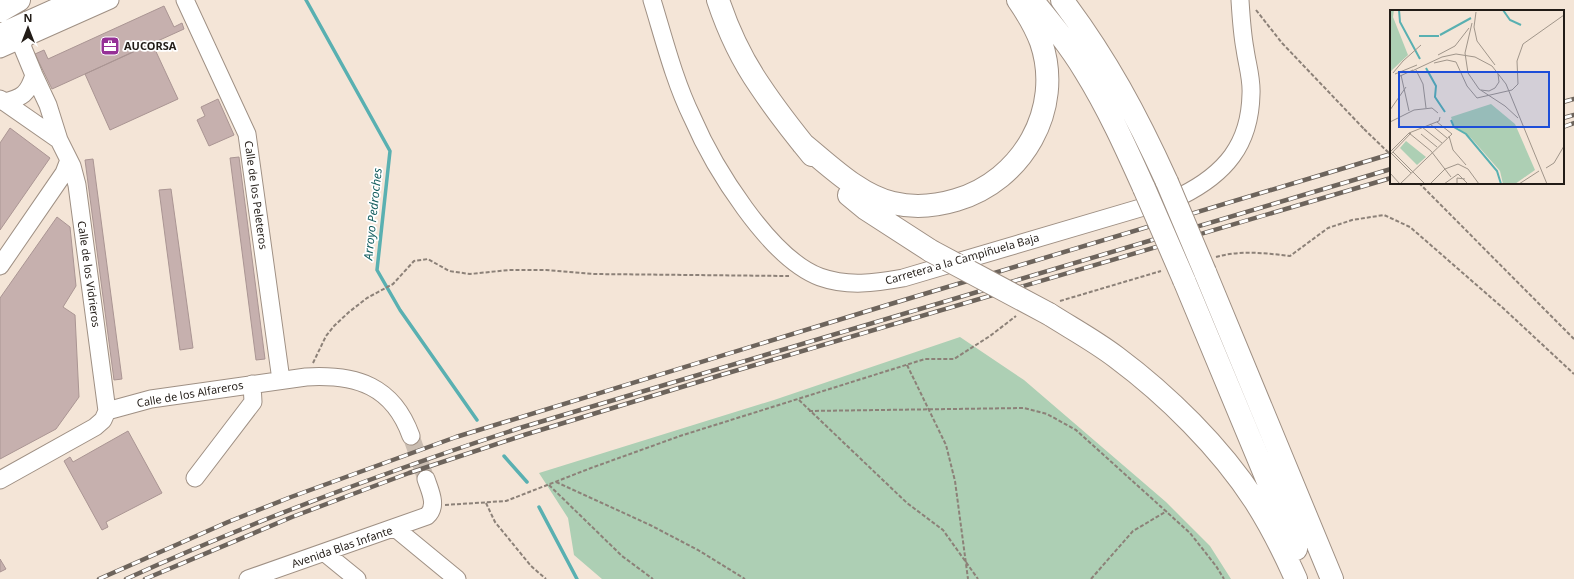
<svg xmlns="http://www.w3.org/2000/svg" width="1574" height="579" viewBox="0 0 1574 579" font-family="'Noto Sans',sans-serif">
  <rect width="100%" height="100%" fill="#f4e5d7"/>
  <path fill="#adcfb4" d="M960,337L1024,380L1166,502L1210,546L1231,579H602L574,555L568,518L539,473L774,400Z"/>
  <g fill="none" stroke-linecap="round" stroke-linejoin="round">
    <path stroke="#59b0b1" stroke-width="3.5" d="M306,0L390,151L377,270L400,310L477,420
      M504,456L527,482
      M539,507L577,579"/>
  </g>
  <path fill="#c6b0ae" stroke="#aa9593" d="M164,6L174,27L182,23L184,29L52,89L35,54L44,50L48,59Z
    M152,43L178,99L110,130L85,74Z
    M218,99L234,135L209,146L197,120L205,116L201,107Z
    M10,128L50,158L0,230V143Z
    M239,157L265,359L256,360L230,158Z
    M93,159L122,379L114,380L85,160Z
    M171,189L193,348L180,350L159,190Z
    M57,217L70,227L76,286L63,307L75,315L79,397L56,429L0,459V298Z
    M128,431L162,493L106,522L108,527L102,530L64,461L70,457L73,462Z
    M0,559L6,569L0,572Z"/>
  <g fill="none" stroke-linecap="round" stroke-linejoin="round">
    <path stroke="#cabdb1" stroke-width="17" stroke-dasharray="17 8" stroke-linecap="butt" d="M411,436L426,479"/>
    <g stroke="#9f9084" stroke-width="19">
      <path id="minor" d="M185,0L247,134L281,380
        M652,0C664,39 674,80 692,117C713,166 769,258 820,277C848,287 875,283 903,278L1181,196C1225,174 1250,145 1251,94C1252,79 1247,64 1245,49C1242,33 1241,16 1240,0
        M25,38L22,46L34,75L48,105L59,140L72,166L77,185L107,411
        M0,49L110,0
        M0,99L59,140
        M4,102C22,98 28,94 34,75
        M0,266L64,173L69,160
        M195,478L253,402L252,384
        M0,480L95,427L103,420L107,411L151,399L306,377C357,374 393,386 411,436
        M395,528L457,579
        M325,553L357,579
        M248,579L427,516C438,506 430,491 426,479"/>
    </g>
    <g stroke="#9f9084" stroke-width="24">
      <path id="highway" d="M718,0C728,30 742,60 760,86C776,110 794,133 812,155
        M1032,0C1051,23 1070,46 1085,71C1108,108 1126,148 1144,188
        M1062,0C1106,58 1137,116 1167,182
        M0,11L19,0
        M0,35L78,0
        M803,144C829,165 860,196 893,203C914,208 936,206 956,200C1022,181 1064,109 1041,42C1035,26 1027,13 1018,0
        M849,195L866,209L931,251
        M1205,272L1332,579
        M1184,280L1296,549
        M1049,314C1071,328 1095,341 1116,357C1167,395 1220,447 1255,501C1271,526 1284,552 1296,579"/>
    </g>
    <path stroke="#8c8178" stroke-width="2" stroke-dasharray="4 2" stroke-linecap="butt" d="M1256,10L1282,43L1364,129
      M1419,183L1574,339
      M1216,257C1240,250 1265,253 1290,256L1328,228L1352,220L1384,215L1410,227L1503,308L1574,374
      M1060,301L1161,271
      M313,363L326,336L334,326L349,312L367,298L393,284L414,261L428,259L449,271L470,274L509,270H546L593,274L789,276
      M907,365L946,445L955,481L968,579
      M799,400L907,503L943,530L978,579
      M809,411L1024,408L1047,414L1076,430L1190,533L1216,566L1224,579
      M556,482L650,525L698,550L745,579
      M549,485L622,556L653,579
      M486,503L495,522L531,566L546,579
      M445,505L506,501L591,468L680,436L925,359H954L990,336L1016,316
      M1091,579L1133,531L1167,511"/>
    <use href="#minor" stroke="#fff" stroke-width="17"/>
    <use href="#highway" stroke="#fff" stroke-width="22"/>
    <g stroke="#6d645c" stroke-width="4.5">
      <path id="rail" d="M1563,102L1574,99
        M1563,118L1574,115
        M1563,127L1574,123
        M99,579L228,522L291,497L456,437L884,306L1391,154
        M126,579C255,520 388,471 523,427L1391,169
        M145,579L292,517L353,494L409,473L524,435L721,375L1391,178"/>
    </g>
    <use href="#rail" stroke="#fff" stroke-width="3" stroke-dasharray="9" stroke-linecap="butt"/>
    <g stroke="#9f9084" stroke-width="24" stroke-linecap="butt">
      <path id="highway-bridge" d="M1167,182L1205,272
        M1144,188L1184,280
        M931,251L1049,314"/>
    </g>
    <path stroke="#8c8178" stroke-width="2" stroke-dasharray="4 2" stroke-linecap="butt" d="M1364,129L1391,155"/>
    <use href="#highway-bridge" stroke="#fff" stroke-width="22"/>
  </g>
  <defs>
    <g id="office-square" transform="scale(1)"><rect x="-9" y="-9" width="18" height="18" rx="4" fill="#953096" stroke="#fff"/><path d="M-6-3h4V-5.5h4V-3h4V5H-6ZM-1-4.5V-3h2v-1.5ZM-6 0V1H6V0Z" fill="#fff"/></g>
  </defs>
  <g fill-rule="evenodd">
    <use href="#office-square" x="110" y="46"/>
  </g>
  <g text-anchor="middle" stroke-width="3.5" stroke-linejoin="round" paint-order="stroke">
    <g font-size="11" font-weight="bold" fill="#221c17" stroke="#fff" text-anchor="start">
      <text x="124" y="50">AUCORSA</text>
    </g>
    <g font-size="11" fill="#221c17" stroke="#fff">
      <text transform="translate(256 195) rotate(82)" y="4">Calle de los Peleteros</text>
      <text transform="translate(962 259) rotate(-16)" y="4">Carretera a la Campiñuela Baja</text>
      <text transform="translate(89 274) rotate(82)" y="4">Calle de los Vidrieros</text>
      <text transform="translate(190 394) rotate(-10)" y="4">Calle de los Alfareros</text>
      <text transform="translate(342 547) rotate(-19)" y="4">Avenida Blas Infante</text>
    </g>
    <g font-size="12" font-style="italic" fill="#165f60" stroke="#fff">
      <text transform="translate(373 214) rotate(-84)" y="4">Arroyo Pedroches</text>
    </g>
  </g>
  <g transform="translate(1390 10)">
    <rect width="174" height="174" fill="#f4e5d7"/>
    <path d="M0,0H4L3,7L18,45L0,62ZM101,94L125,114L145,160L125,174H113L110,161L81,128L64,115L61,107ZM16,131L36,147L27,155L10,138Z" fill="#adcfb4"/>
    <path fill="none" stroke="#59b0b1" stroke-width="2" d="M9,0L10,12L30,49M113,0L120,10L131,15M50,25L81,8M29,26H49M36,58L46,76L45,87L55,102M61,110L64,117L76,124L107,161L111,174"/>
    <path fill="none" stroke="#a0958a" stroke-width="1" d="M86,2L84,17L87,31L105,55M82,13L75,43L78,63L89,79L115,96L128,108M48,45L65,36L79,18M44,53L57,50L66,52L77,76L87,88L122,80L128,74L127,51L133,34L174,5M26,60L33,74L36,98M22,61L52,47L66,44L85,47L102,56L116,74L157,174M3,63L13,51L31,35M5,64L27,55M11,65L19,101M8,67L23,60M91,80L99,81L105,78L109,72L108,64M0,100L16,77M0,112L24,100L42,98L48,103M40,114L57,128M32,117L52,133M19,123L41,141L61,167M31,124L47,137M59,126L63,140L76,155M0,142L19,123L49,111L50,107M3,142L35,174M1,143L21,163M0,145L21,123M156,158L164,153L174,136M0,163L10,174M68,164L78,174M10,174L62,124L47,112M40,174L55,159L68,154L78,159L89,174M54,174L68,164M67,174V168L75,169M129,174L149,161"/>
    <path fill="#1d4ed8" fill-opacity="0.15" stroke="#1d4ed8" stroke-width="2" d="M9,62H159V117H9Z"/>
    <rect width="174" height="174" fill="none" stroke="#221c17" stroke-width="2"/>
  </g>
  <g transform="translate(28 28)" stroke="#ffffff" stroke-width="3" paint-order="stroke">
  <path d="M0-3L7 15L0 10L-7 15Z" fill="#221c17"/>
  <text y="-6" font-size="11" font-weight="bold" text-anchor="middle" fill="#221c17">N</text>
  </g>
</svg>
